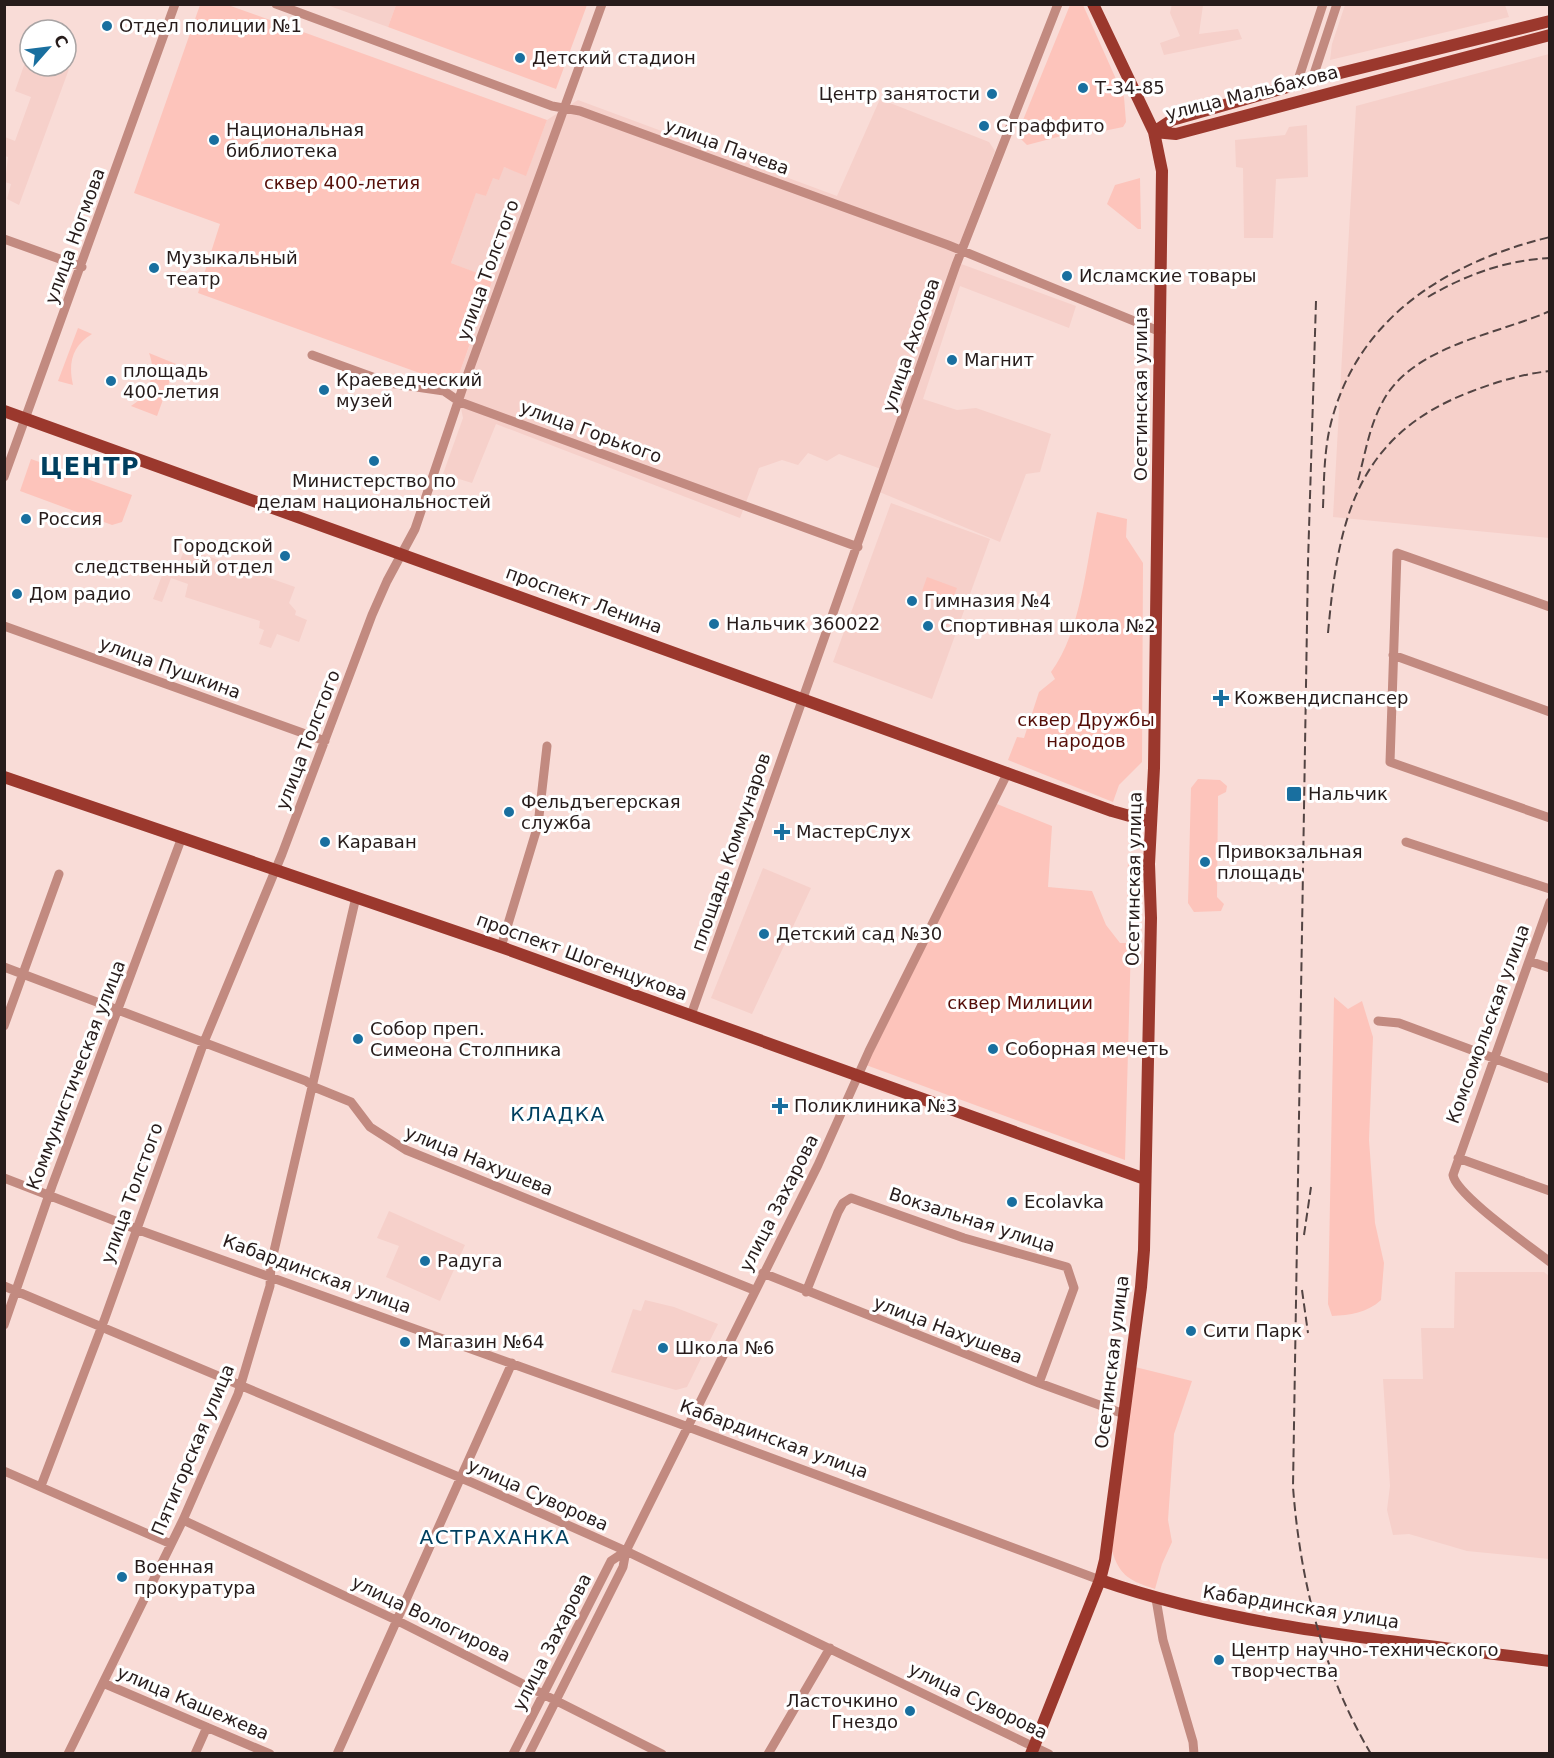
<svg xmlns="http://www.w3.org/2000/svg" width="1554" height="1758" viewBox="0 0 1554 1758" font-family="'DejaVu Sans',sans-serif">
  <rect width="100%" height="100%" fill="#f9dcd7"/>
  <path fill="#f6d0ca" d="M1172,4L1203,5L1199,34L1238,29L1242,39L1164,55L1160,43L1180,36L1170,13Z
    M1495,4L1505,5L1509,17L1330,60L1332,44L1345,5Z
    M327,5H396L388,27Z
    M28,54L30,55V66L69,69L19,205L7,199L11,184L5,182L8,157L5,156V137L15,141L31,97L15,91Z
    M1549,54V538L1333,517L1356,106Z
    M880,99L989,142L995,151L953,261L1076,306L1069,328L960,286L923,399L957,410L976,408L1051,434L1040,472L1026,474L1000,542L877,491L884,470L839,454L827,461L808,453L798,465L782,460L759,468L740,518L496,424L472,483L443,474L463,418L456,383L493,280L451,263L476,192L486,196L493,177L504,167L526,175L547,120L578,100L837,196Z
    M1307,125L1308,177L1276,179L1273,238H1244L1243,168L1236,167L1235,140L1285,135L1289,127Z
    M891,503L990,539L932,699L833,662Z
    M185,548L295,587L289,603L296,611L295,615L307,620L299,642L277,634L271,648L259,644L264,630L259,628L260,621L185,597L188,584L171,578L162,602L153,599L166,565L173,568L179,563Z
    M763,868L811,888L752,1014L711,998Z
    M389,1211L465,1245L440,1301L386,1277L399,1246L377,1238Z
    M1455,1272H1544L1549,1276V1559L1467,1551L1409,1534L1393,1535L1387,1510L1390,1486L1383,1379H1423L1421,1328H1454Z
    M645,1300L674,1307L718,1324L687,1387L676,1390L611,1372L633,1309L641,1311Z"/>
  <path fill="#fdc4bb" d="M200,5H228L547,120L526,176L504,167L499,180L493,178L486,196L476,193L451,263L493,279L456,383L450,384L198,293L220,224L134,193Z
    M396,5V4L587,5L556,89L388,27Z
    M1070,5H1083L1124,97L1126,122L1123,127L1094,133L1092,128L1027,145L1021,139V125Z
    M1140,178L1141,229H1138L1107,204L1115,185Z
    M78,328L92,334C72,346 68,363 73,385L58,381Z
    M149,353L176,364L157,416L131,406C149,396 157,373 149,353Z
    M31,459L132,495L122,522L112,525L20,491Z
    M1097,512L1127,519L1126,537L1143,563L1142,762L1119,785L1113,802L1008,760L1017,737L1024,738L1039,692L1055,679L1051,672C1081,633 1087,559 1097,512Z
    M927,577L957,588L952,601L922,591Z
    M1198,779L1220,780L1227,786L1226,792L1218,796L1217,897L1224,904L1221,911L1194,912L1188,903L1191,788Z
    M997,804L1052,826L1048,887L1092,891L1106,925L1120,943H1131L1125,1160L866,1065Z
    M1128,860L1142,861L1141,923L1134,929L1127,922Z
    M1334,997L1348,1009L1362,1001L1373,1037L1369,1140L1375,1223L1384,1263L1381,1300C1367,1313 1350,1315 1332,1316L1328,1304Z
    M1135,1367L1192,1381L1174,1434L1168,1520L1172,1542L1162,1564L1155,1589C1131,1581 1120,1577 1112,1551Z"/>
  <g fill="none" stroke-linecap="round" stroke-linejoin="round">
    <path stroke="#c28a80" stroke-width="9" d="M276,4L552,106L580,111L948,245L1161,332
      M1312,80L1337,4
      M1296,86L1323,4
      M4,239L82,267
      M312,355L389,383L444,391L460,402L858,547
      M4,477L175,4
      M1550,607L1397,553L1390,762L1550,818
      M4,626L325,741
      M1393,655L1550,712
      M1406,842L1550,889
      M1550,902L1453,1175C1456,1195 1530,1246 1550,1262
      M501,947L538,825L547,746
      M1529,961L1550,968
      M4,967L306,1081L314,1087L351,1102L370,1127L406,1150L754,1290
      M691,1015L956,265L1058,4
      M1378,1021L1399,1023L1550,1079
      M4,1026L59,874
      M1458,1158L1550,1191
      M4,1178L136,1229L672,1421L1100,1580
      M763,1273L1039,1383L1124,1414
      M4,1286L473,1483L626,1551L1049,1754
      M806,1292L838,1212L843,1203L851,1198L964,1238L1067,1267L1074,1288L1039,1383
      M4,1325L52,1186L182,837
      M4,1471L171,1544
      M41,1486L105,1318L204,1042L282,854L372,615L387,581L415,529L463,387L602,4
      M183,1520L396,1620L662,1754
      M1156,1599L1163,1640L1193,1742L1194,1754
      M103,1683L270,1754
      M68,1754L183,1520L238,1394L270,1286L271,1264L356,897
      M195,1754L207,1727
      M337,1754L512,1363
      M513,1754L611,1561L626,1551
      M529,1754L623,1567L626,1551L818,1165L869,1051L1008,772
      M768,1754L830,1648"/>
    <path stroke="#9b382d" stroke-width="12" d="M1154,132L1172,120L1312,80L1550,21
      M1154,132L1176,134L1550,35
      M4,411L1112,811L1151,822
      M4,777L501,947L1145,1179
      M1100,1580C1244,1630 1398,1641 1550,1661
      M1031,1754L1100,1580L1105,1560L1141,1287L1144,1250L1151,918L1149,864L1154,768L1162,171L1154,132L1093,4"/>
    <path stroke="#534443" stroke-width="2" stroke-dasharray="9 4.5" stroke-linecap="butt" d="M1428,297C1465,275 1506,260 1550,258
      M1316,301L1308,562L1293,1487C1300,1580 1323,1673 1371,1754
      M1358,480C1365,455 1369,428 1381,405C1409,346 1496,335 1550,311
      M1323,508C1324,481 1324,453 1330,427C1356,317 1448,262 1550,237
      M1328,633C1338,522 1355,436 1470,392C1496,382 1522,374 1550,371
      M1304,1235L1311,1187
      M1302,1290L1308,1333"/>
  </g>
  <g fill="#196f9f" stroke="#fff" stroke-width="2">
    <circle cx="107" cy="26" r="6"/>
    <circle cx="520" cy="58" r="6"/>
    <circle cx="1083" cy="88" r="6"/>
    <circle cx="992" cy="94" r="6"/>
    <circle cx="984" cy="126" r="6"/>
    <circle cx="214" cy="140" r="6"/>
    <circle cx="154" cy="268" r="6"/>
    <circle cx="1067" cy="276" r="6"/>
    <circle cx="952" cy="360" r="6"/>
    <circle cx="111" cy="381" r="6"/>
    <circle cx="324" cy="390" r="6"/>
    <circle cx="374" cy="461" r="6"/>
    <circle cx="26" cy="519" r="6"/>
    <circle cx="285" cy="556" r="6"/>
    <circle cx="17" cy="594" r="6"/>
    <circle cx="912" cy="601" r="6"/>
    <circle cx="714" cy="624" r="6"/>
    <circle cx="928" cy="626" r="6"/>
    <path d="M1218 689h6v6h6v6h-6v6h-6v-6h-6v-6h6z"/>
    <rect x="1286" y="786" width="16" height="16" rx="3"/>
    <circle cx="509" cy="812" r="6"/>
    <path d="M779 823h6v6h6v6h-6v6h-6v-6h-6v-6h6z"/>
    <circle cx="325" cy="842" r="6"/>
    <circle cx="1205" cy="862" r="6"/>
    <circle cx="764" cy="934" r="6"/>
    <circle cx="358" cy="1039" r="6"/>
    <circle cx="993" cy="1049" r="6"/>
    <path d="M777 1097h6v6h6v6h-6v6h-6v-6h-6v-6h6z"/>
    <circle cx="1012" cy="1202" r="6"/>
    <circle cx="425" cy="1261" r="6"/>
    <circle cx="1191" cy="1331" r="6"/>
    <circle cx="405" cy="1342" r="6"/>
    <circle cx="663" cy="1348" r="6"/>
    <circle cx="122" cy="1577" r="6"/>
    <circle cx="1219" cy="1660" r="6"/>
    <circle cx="910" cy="1711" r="6"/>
  </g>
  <g text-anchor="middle" stroke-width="6" stroke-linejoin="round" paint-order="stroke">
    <g font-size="18" fill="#271c1b" stroke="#fff" text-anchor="start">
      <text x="119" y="32">Отдел полиции №1</text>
      <text x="532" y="64">Детский стадион</text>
      <text x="1095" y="94">Т-34-85</text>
      <text x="980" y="100" text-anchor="end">Центр занятости</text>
      <text x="996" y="132">Сграффито</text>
      <text x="226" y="136">Национальная<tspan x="226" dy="21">библиотека</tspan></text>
      <text x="166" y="264">Музыкальный<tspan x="166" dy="21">театр</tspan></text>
      <text x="1079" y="282">Исламские товары</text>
      <text x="964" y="366">Магнит</text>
      <text x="123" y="377">площадь<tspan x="123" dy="21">400-летия</tspan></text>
      <text x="336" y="386">Краеведческий<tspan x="336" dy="21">музей</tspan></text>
      <text x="374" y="487" text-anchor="middle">Министерство по<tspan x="374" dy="21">делам национальностей</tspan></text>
      <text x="38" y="525">Россия</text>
      <text x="273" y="552" text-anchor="end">Городской<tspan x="273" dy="21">следственный отдел</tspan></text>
      <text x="29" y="600">Дом радио</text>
      <text x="924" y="607">Гимназия №4</text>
      <text x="726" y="630">Нальчик 360022</text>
      <text x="940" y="632">Спортивная школа №2</text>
      <text x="1234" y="704">Кожвендиспансер</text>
      <text x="1308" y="800">Нальчик</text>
      <text x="521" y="808">Фельдъегерская<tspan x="521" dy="21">служба</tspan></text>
      <text x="796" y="838">МастерСлух</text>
      <text x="337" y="848">Караван</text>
      <text x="1217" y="858">Привокзальная<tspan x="1217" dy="21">площадь</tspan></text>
      <text x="776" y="940">Детский сад №30</text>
      <text x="370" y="1035">Собор преп.<tspan x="370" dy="21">Симеона Столпника</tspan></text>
      <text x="1005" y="1055">Соборная мечеть</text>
      <text x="794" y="1112">Поликлиника №3</text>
      <text x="1024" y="1208">Ecolavka</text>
      <text x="437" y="1267">Радуга</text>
      <text x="1203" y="1337">Сити Парк</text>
      <text x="417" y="1348">Магазин №64</text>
      <text x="675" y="1354">Школа №6</text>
      <text x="134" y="1573">Военная<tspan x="134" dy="21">прокуратура</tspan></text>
      <text x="1231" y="1656">Центр научно-технического<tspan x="1231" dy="21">творчества</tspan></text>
      <text x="898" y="1707" text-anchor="end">Ласточкино<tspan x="898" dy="21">Гнездо</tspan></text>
    </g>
    <g font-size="18" fill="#271c1b" stroke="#fff">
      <text transform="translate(1252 93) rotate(-14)" y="6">улица Мальбахова</text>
      <text transform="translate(727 147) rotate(20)" y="6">улица Пачева</text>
      <text transform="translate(75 236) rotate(-70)" y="6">улица Ногмова</text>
      <text transform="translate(488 270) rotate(-70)" y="6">улица Толстого</text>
      <text transform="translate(911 345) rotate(-71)" y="6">улица Ахохова</text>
      <text transform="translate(1141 394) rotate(-90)" y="6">Осетинская улица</text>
      <text transform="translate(591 432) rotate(20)" y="6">улица Горького</text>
      <text transform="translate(584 600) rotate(20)" y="6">проспект Ленина</text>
      <text transform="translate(170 668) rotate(20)" y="6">улица Пушкина</text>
      <text transform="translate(308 740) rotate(-69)" y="6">улица Толстого</text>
      <text transform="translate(731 852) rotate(-71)" y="6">площадь Коммунаров</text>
      <text transform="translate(1134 879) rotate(-89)" y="6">Осетинская улица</text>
      <text transform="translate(582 957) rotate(20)" y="6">проспект Шогенцукова</text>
      <text transform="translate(1488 1024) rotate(-70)" y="6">Комсомольская улица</text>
      <text transform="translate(76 1075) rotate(-69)" y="6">Коммунистическая улица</text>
      <text transform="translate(479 1161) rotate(22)" y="6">улица Нахушева</text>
      <text transform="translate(132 1193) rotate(-70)" y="6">улица Толстого</text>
      <text transform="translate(779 1203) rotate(-63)" y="6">улица Захарова</text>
      <text transform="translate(972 1220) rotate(18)" y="6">Вокзальная улица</text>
      <text transform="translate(317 1274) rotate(20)" y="6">Кабардинская улица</text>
      <text transform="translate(948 1330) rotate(21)" y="6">улица Нахушева</text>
      <text transform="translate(1112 1362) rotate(-83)" y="6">Осетинская улица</text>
      <text transform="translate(774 1439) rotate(20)" y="6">Кабардинская улица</text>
      <text transform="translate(193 1450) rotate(-67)" y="6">Пятигорская улица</text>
      <text transform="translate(538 1495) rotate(24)" y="6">улица Суворова</text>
      <text transform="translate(1301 1607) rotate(9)" y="6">Кабардинская улица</text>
      <text transform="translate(431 1619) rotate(26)" y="6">улица Вологирова</text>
      <text transform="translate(552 1642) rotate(-63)" y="6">улица Захарова</text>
      <text transform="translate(978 1701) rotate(26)" y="6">улица Суворова</text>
      <text transform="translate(193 1703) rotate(23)" y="6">улица Кашежева</text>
    </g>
    <g font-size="18" fill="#540e08" stroke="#fff">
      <text x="342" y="189">сквер 400-летия</text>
      <text x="1086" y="726">сквер Дружбы<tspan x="1086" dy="21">народов</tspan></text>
      <text x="1020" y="1009">сквер Милиции</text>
    </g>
    <g font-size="20" letter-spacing="1.5" fill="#003f5f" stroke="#fff">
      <text x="558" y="1121">КЛАДКА</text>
      <text x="495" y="1544">АСТРАХАНКА</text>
    </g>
    <g font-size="24" font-weight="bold" letter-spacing="1.5" fill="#003f5f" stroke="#fff">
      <text x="90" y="475">ЦЕНТР</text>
    </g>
  </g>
  <rect width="1554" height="1758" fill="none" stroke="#271c1b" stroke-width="12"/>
  <g transform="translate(48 48) rotate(62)"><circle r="28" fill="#ffffff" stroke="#a9a4a4" stroke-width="1.5"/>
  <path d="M0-4.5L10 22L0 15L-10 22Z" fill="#196f9f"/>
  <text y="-9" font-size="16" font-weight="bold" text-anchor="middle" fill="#271c1b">С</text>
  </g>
</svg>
